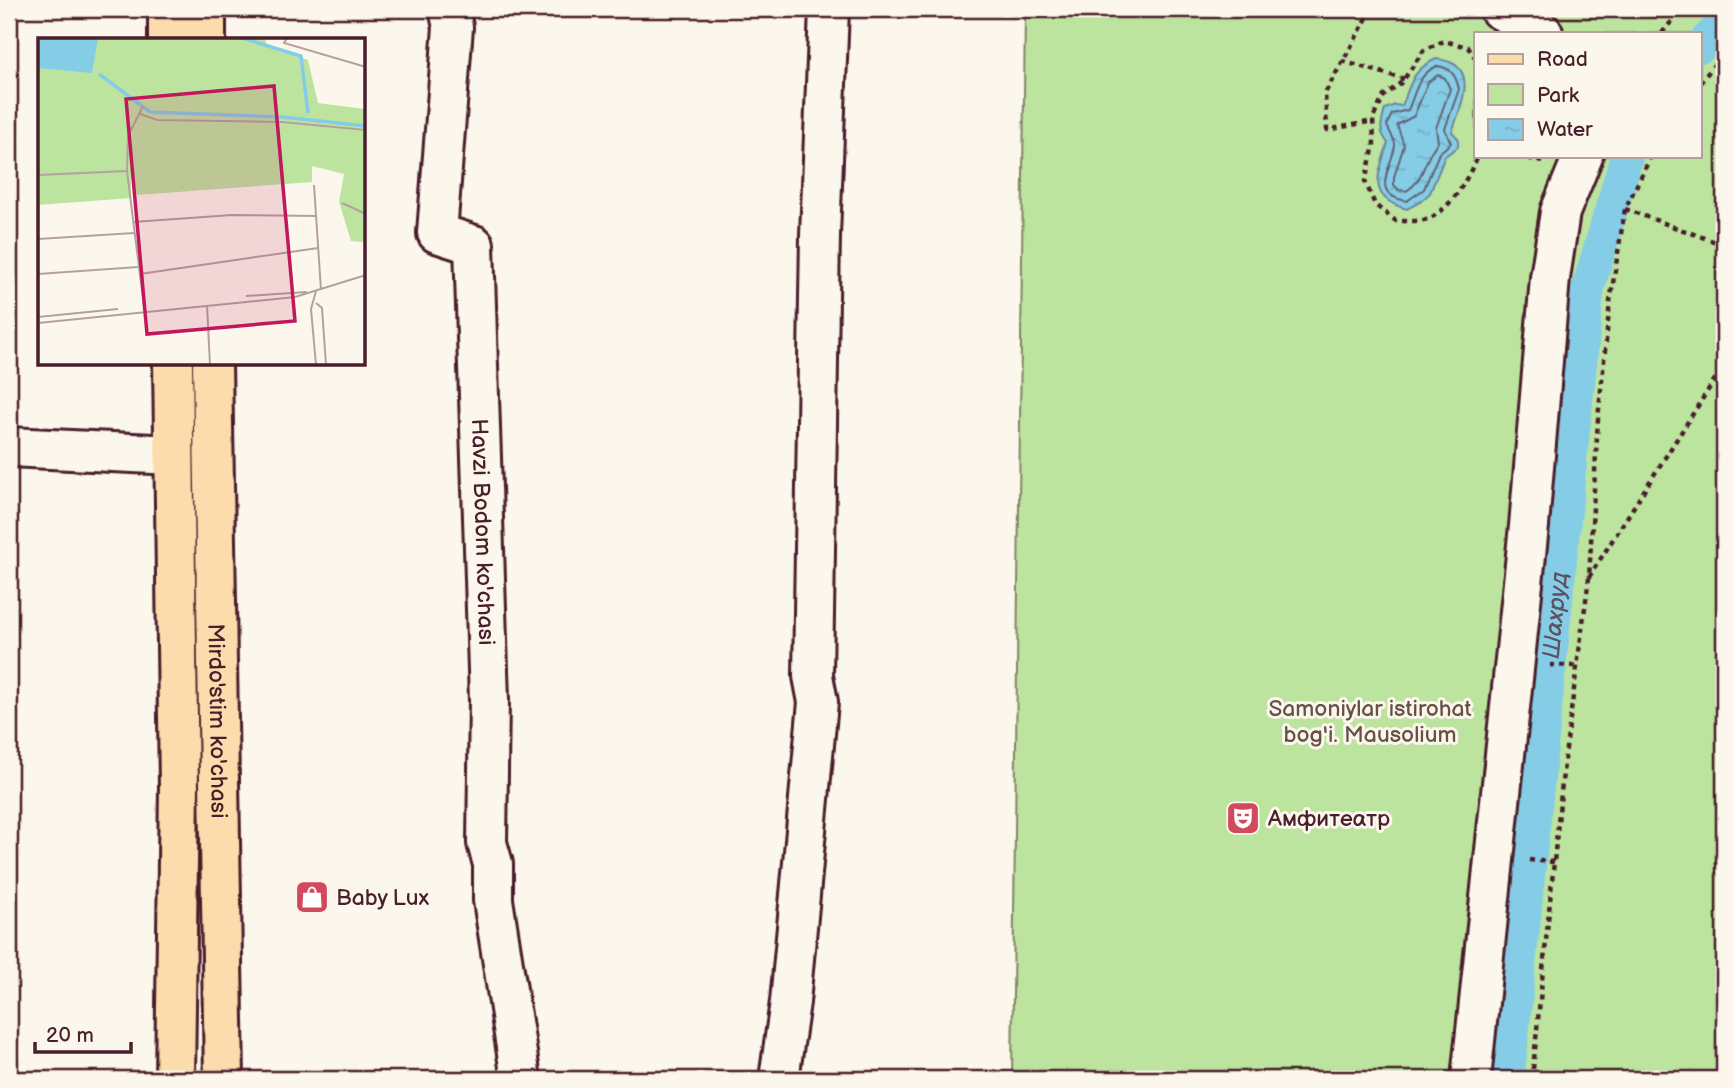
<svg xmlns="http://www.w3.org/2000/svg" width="1733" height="1088" viewBox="0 0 1733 1088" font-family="'Balsamiq Sans',sans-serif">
  <defs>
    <pattern id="water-ripples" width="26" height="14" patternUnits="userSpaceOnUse" patternTransform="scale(1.75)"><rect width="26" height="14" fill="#85cce6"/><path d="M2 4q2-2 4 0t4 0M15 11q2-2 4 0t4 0" fill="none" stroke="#74afc5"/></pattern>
  </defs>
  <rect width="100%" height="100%" fill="#fbf7ec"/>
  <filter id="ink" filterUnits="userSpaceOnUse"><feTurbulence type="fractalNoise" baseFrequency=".0143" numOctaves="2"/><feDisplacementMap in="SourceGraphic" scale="14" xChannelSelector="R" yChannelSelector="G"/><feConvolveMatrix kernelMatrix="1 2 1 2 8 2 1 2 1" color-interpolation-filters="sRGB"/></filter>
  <g filter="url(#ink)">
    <path fill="#bce49f" stroke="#838265" stroke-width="2" fill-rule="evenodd" d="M1237,9H1724V1079H1012L1025,13L1236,12ZM1476,33H1700V156H1476Z"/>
    <path fill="url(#water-ripples)" stroke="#6d879b" stroke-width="2" d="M1436,59C1482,63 1461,105 1452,132L1458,138V147L1445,156L1430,193L1420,202L1407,209C1366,198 1378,175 1388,143C1378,131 1381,124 1385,109L1395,105L1402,106C1411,83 1412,70 1436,59Z"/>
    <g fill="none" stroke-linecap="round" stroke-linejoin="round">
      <path stroke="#626476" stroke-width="2" d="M1437,66C1451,67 1456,76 1459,89L1445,129L1451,143L1439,153L1424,189L1407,201C1369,195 1391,169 1395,146C1396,139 1389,133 1387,125L1392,114L1408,110C1416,92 1417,75 1437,66Z
        M1438,75L1445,78L1450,89L1436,128L1438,142C1424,156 1425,181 1406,191L1399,190L1394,185V177L1404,145L1397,125L1414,116L1428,82Z"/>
      <g stroke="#85cce6" stroke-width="33">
        <path d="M1700,47L1724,22"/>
        <path id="s1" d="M1508,1079L1588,288L1627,156"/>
      </g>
      <g stroke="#4a1f2b" stroke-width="44">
        <g id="minor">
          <path id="s2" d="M449,9L453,27L437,233L474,245L489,700L487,843L493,864V900L521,1079"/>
          <path d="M1499,9L1543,33"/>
          <path d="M9,447L174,455"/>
          <path d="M779,1079L790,1002L818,702L813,676L820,235L829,9"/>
          <path d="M1471,1079L1529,526L1550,278L1560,212L1583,156"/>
        </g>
      </g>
      <g stroke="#4a1f2b" stroke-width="44">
        <g id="major">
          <path d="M168,9V40"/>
          <path d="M206,9V40"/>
          <path d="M173,364L179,787L175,1079"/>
          <path id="s3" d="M212,364L224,1079"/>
        </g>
      </g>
      <path stroke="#4a1f2b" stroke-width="4.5" stroke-dasharray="5 5" stroke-linecap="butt" d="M1372,9L1325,93L1327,130L1373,121
        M1662,33L1682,9
        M1476,59L1468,47L1444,41L1424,50L1402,82L1384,96L1373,118L1374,146L1365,181L1375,205L1396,221C1406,221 1422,222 1430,218C1454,206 1467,178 1478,156
        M1342,61L1404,79
        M1700,83L1724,52
        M1518,156L1542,162
        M1625,209L1724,245
        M1717,377L1724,389
        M1589,577L1724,365
        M1550,665L1576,666
        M1529,860L1555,862
        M1532,1079L1564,763L1589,578L1598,419L1610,302L1625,209L1651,156"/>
      <use href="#minor" stroke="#fbf7ec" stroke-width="38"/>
      <use href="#major" stroke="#fcdcac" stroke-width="38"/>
    </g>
  </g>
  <defs>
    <g id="theatre-square" transform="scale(1.75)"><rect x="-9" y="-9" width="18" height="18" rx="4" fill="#d1495b" stroke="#fbf7ec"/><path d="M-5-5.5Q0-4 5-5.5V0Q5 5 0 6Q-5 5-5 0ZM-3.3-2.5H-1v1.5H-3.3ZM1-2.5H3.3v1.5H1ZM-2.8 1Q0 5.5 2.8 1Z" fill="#fff"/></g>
    <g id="shop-square" transform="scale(1.75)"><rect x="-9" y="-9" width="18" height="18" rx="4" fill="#d1495b" stroke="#fbf7ec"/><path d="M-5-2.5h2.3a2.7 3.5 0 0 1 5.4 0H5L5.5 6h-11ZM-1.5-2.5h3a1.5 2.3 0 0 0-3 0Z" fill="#fff"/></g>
  </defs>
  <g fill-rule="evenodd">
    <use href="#theatre-square" x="1243" y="818"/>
    <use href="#shop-square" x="312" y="897"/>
  </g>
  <g text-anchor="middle" stroke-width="6" stroke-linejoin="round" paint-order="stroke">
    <g font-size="23" fill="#4a1f2b" stroke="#fbf7ec">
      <text dy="8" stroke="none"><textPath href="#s2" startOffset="551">Havzi Bodom ko'chasi</textPath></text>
      <text dy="8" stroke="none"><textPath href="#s3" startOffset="357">Mirdo'stim ko'chasi</textPath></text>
    </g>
    <g font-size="23" fill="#665048" stroke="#fbf7ec">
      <text x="1370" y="716">Samoniylar istirohat<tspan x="1370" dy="26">bog'i. Mausolium</tspan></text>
    </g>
    <g font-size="23" fill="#4a1f2b" stroke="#fbf7ec" text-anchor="start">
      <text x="1268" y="826">Амфитеатр</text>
      <text x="336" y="905">Baby Lux</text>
    </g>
    <g font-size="24" font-style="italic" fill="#5c5363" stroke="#fbf7ec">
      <text dy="8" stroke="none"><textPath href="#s1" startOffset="466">Шахруд</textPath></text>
    </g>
  </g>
  <g transform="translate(38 38)">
    <rect width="327" height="327" fill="#fbf7ec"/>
    <path d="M0,0H228V7L270,22L280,65L327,71V204L313,203L301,164L306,136L274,128V144L99,157L93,129V160L0,167Z" fill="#bce49f"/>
    <path d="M0,0H60L54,35L0,30Z" fill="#85cce6"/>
    <path fill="none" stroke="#85cce6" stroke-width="3.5" d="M204,0L263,18L270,75M61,36L112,74L244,79L328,88"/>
    <path fill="none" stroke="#b4a19f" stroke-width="2" d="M249,0L246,5L328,29M105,68L90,98L89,133L106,269M102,76L119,82L244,84L328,92M0,137L89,133M276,147L283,252M304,165L328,176M95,184L194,177L279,178M0,201L96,195M0,236L100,229M102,236L280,210M278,253L273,271L278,327M208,258L269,254M278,265L284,270L288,327M169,267L172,327M0,279L80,271M0,285L257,259L328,237"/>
    <path fill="#c2185b" fill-opacity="0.15" stroke="#c2185b" stroke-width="3.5" d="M236,48L257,283L109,296L88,61Z"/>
    <rect width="327" height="327" fill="none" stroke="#4a1f2b" stroke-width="3.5"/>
  </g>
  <rect width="1733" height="1088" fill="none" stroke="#fbf7ec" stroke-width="35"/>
  <rect x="18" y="18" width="1698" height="1053" fill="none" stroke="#4a1f2b" stroke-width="2.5" filter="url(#ink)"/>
  <rect x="1474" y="32" width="228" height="126" fill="#fbf7ec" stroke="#b4a19f" stroke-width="2"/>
  <rect x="1488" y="54" width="35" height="10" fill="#fcdcac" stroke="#b4a19f" stroke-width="2"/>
  <text x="1537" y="66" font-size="21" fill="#4a1f2b">Road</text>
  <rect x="1488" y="84" width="35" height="21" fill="#bce49f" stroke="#b4a19f" stroke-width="2"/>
  <text x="1537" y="102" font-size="21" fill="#4a1f2b">Park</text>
  <rect x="1488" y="119" width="35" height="21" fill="url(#water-ripples)" stroke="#b4a19f" stroke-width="2"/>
  <text x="1537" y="136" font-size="21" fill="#4a1f2b">Water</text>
  <path d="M35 1042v10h96v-10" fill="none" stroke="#4a1f2b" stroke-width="3.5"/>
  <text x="46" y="1042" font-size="21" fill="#4a1f2b" stroke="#fbf7ec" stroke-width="5" paint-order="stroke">20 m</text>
</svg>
